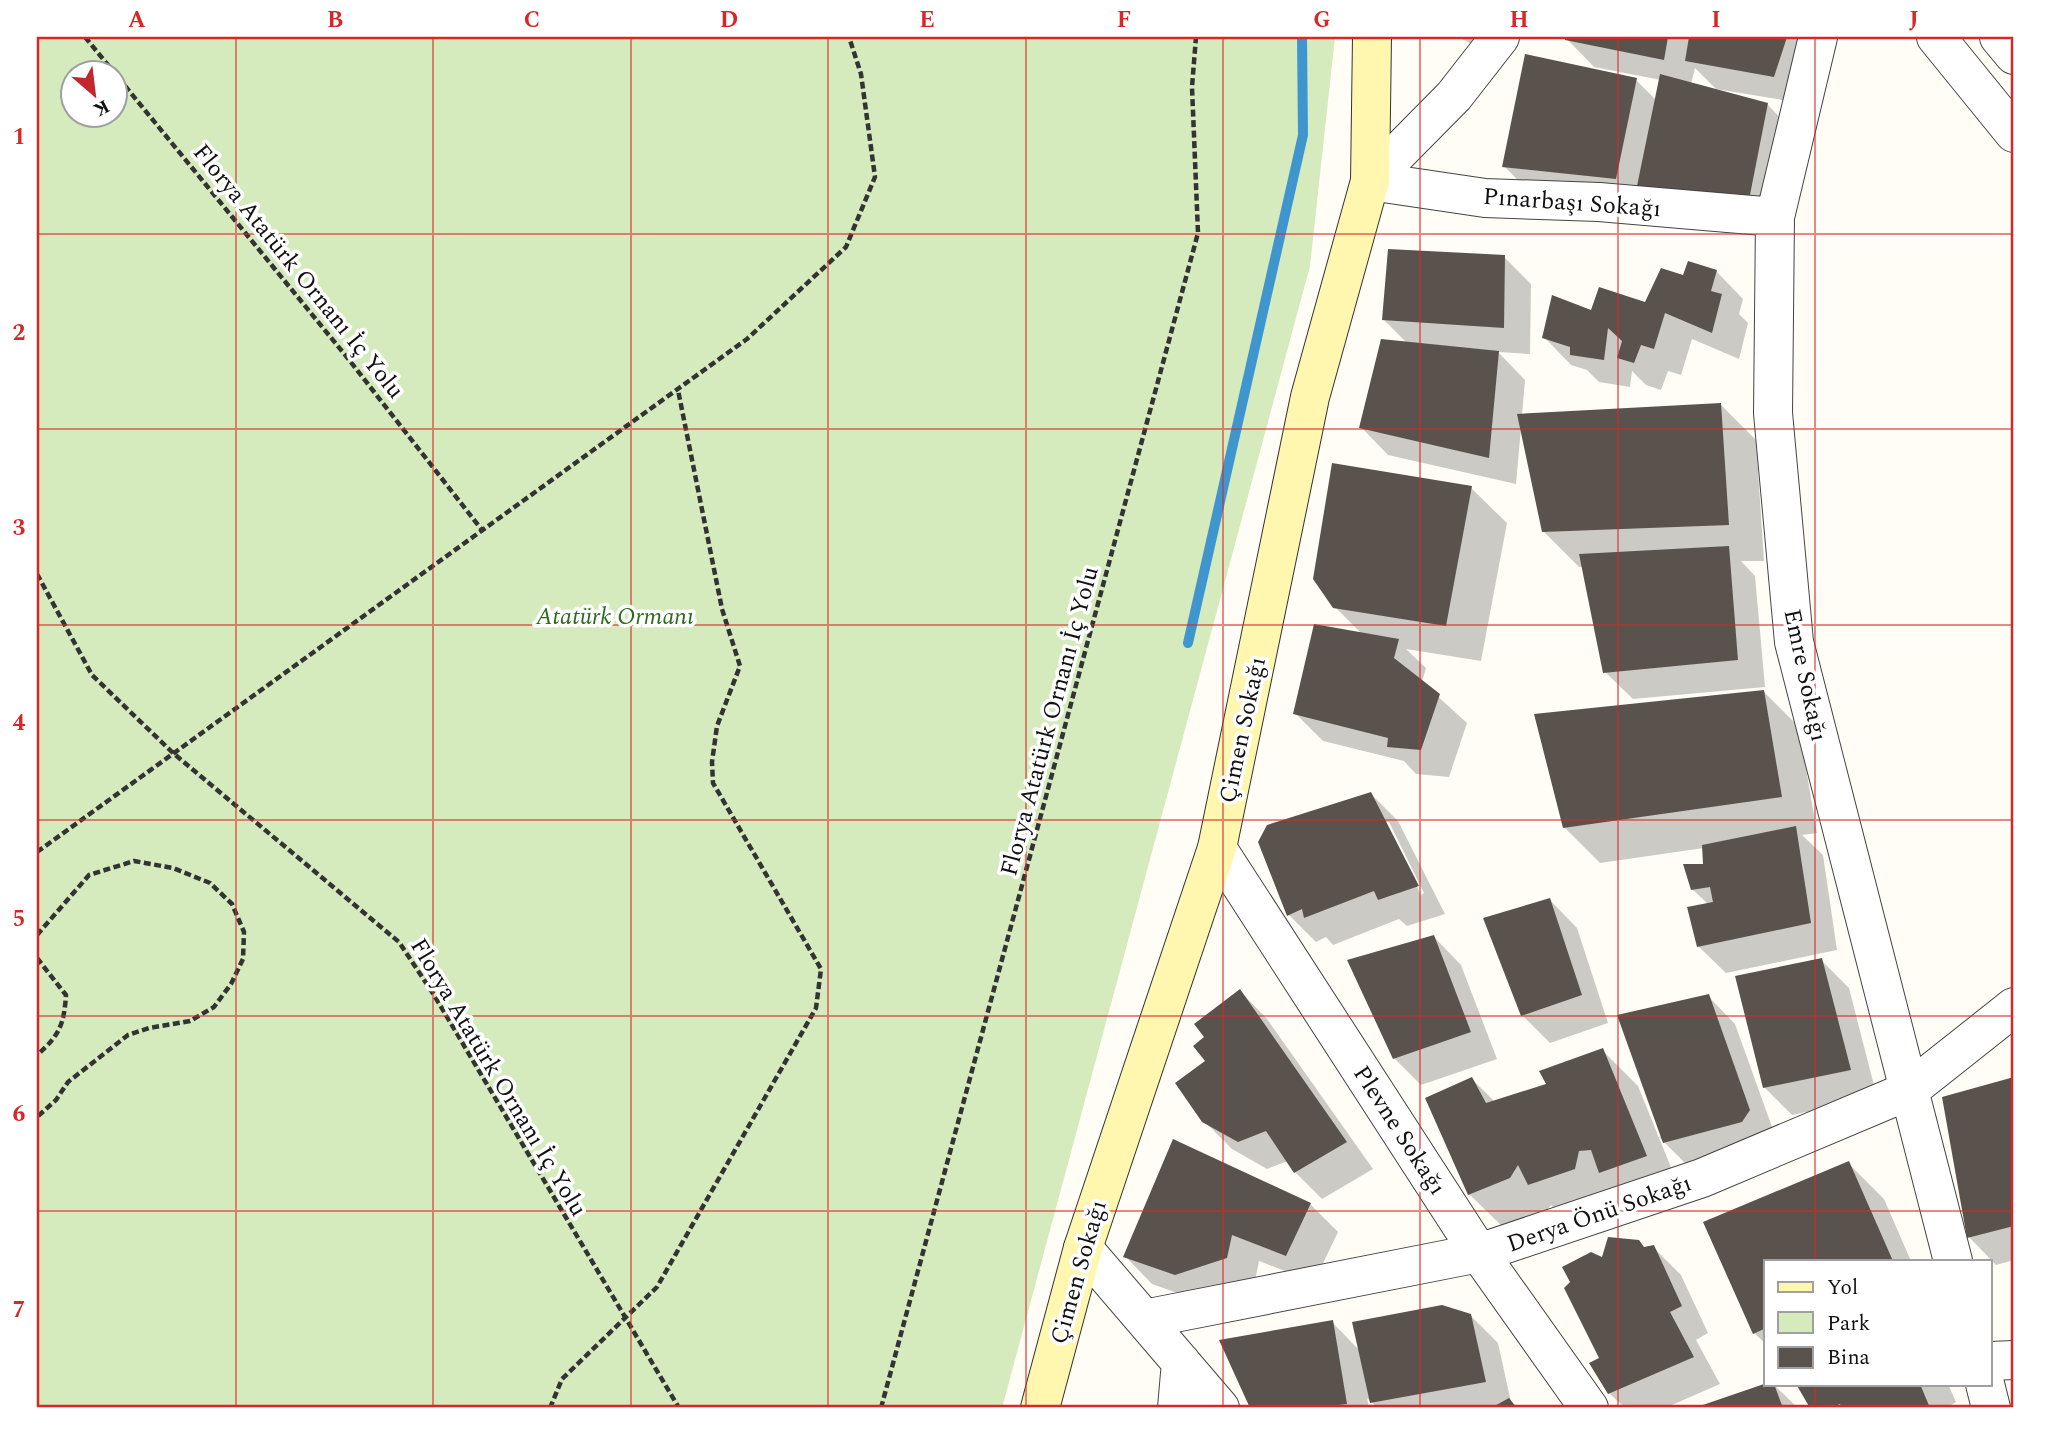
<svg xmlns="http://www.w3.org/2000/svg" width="2051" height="1445" viewBox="0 0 2051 1445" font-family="Spectral,serif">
  <rect width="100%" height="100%" fill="#fffdf5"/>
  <path fill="#d5ebbd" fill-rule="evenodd" d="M37,37H1335L1310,266L1002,1408H37ZM74,74H116V116H74Z"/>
  <path fill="#0003" fill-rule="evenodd" d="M1459,37H1500L1492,56Z
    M1567,37H1824L1801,103L1716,89L1695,68L1691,84L1767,104L1794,132L1776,227L1531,194L1504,166L1636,80L1656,100L1661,80L1594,67L1567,39Z
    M1504,257L1531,284L1530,354L1498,352L1525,380L1522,415L1720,404L1756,440L1764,561H1741L1755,576L1765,687L1633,699L1605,672L1584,567H1579L1543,531L1521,428L1516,484L1388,455L1361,427L1407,343L1383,319Z
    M1716,271L1743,299L1739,314L1748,323L1739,359L1692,339L1681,375L1668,371L1661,390L1646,385L1632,371L1630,387L1599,382L1587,370L1571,365L1544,337L1592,312L1646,304L1684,277Z
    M1471,488L1507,523L1481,661L1406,649L1426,668L1422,682L1467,723L1449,777L1416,774L1404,761L1323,741L1295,713L1362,634L1335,607Z
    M1763,691L1799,727L1817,833L1802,835L1823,855L1837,950L1726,973L1698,946L1708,904L1692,889L1704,866V848L1600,863L1564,827Z
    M1371,794L1398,821L1445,914L1407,926L1399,919L1333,945L1326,937L1316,942L1289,915ZM1385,822H1389L1424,893L1421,895Z
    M1550,900L1577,928L1608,1023L1550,1043L1522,1015Z
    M1434,937L1461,965L1497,1059L1421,1085L1394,1058Z
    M1821,960L1849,988L1877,1097L1792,1115L1764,1087Z
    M1240,991L1267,1019L1373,1169L1322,1199L1295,1172L1288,1161L1267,1169L1232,1149L1204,1121L1207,1061L1206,1037Z
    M1708,996L1735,1024L1776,1138L1692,1170L1659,1137L1662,1136Z
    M1602,1050L1638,1086L1681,1192L1636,1207L1615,1186L1611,1205L1566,1220L1551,1205L1545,1213L1505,1229L1469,1194L1472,1079L1495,1102L1548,1085Z
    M2014,1079V1260L1996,1265L1969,1237L1944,1099Z
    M1848,1163L1884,1199L1911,1261H1766V1344L1754,1333L1705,1222Z
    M1310,1204L1338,1232L1314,1282L1259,1261L1254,1286L1203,1302L1152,1284L1125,1256Z
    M1653,1247L1681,1275L1708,1333L1696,1340L1720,1384L1665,1408H1625L1609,1393L1601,1359L1604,1259Z
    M1470,1315L1498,1343L1511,1402L1517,1408H1378L1367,1398L1369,1408H1252L1221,1342L1332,1322L1360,1351Z
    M1770,1384H1773L1798,1408H1698Z
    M1798,1384H1948L1956,1402L1946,1408H1812Z"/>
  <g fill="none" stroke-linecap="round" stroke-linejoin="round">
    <path stroke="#3f96cf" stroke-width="10" d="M1188,643L1303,135L1302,37"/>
  </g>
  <path fill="#5a524d" d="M1565,37H1668L1664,60L1565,40Z
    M1689,37H1787L1774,77L1685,61Z
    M1525,54L1637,78L1616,179L1502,167Z
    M1660,74L1768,103L1749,200L1637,186Z
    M1388,249L1505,255L1504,328L1382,320Z
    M1688,261L1717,270L1711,291L1722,294L1712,333L1665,313L1654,349L1641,345L1634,363L1617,358L1622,341L1608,328L1604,360L1570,355V347L1542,338L1552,295L1591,310L1599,287L1645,302L1661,268L1683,275Z
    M1381,339L1499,351L1489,458L1359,428Z
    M1721,403L1729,525L1542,532L1517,414Z
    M1332,463L1472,486L1446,626L1333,608L1313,579Z
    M1729,546L1738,660L1603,673L1579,554Z
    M1314,624L1399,639L1394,658L1440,694L1421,750L1387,747L1388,738L1293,714Z
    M1764,690L1782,797L1563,828L1534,714Z
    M1371,792L1419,886L1378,900L1374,891L1304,918L1302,909L1287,916L1258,842L1267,825Z
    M1796,826L1811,923L1697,947L1687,907L1713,902L1710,887L1691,890L1683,864H1703L1702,845Z
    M1550,898L1582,995L1521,1016L1483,918Z
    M1434,935L1471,1032L1393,1059L1347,960Z
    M1822,958L1851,1070L1763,1088L1735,976Z
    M1240,989L1347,1142L1294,1173L1266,1131L1238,1142L1202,1122L1175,1083L1205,1061L1193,1046L1204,1037L1194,1024Z
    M1709,994L1750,1110L1742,1122L1663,1143L1617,1015Z
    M1603,1048L1647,1156L1599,1173L1591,1150L1579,1151L1575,1169L1528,1185L1518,1165L1510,1178L1468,1195L1425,1098L1472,1077L1486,1103L1546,1084L1539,1071Z
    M2014,1077V1226L1967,1238L1942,1097Z
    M1173,1139L1311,1203L1286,1256L1232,1235L1227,1258L1175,1275L1123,1257Z
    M1849,1161L1893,1261H1766V1328L1753,1334L1703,1222Z
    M1608,1237L1639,1240L1644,1247L1654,1245L1682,1306L1670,1312L1694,1357L1608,1394L1589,1363L1599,1358L1564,1288L1570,1282L1562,1267L1591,1252L1602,1257Z
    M1442,1305L1471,1314L1486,1382L1370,1403L1352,1322Z
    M1333,1320L1347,1404L1310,1408H1250L1219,1340Z
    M1764,1384H1774L1783,1408H1694Z
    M1796,1384H1920L1930,1408H1842L1840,1404L1830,1408H1810Z
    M1509,1398L1517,1408H1491Z"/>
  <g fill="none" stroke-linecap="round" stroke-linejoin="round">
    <g stroke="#444" stroke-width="40">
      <path id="minor" d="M1818,37L1775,217L1773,413L1794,642L1953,1261
        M1370,181L1485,198L1599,202L1775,217
        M1370,181L1454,96L1500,37
        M1217,848L1479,1253L1589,1408
        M1083,1248L1220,1408
        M1144,1319L1479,1253L1702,1178L1908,1091L2014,1007
        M1990,1361L2014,1360
        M1985,1384L1991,1408
        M1177,1408L1181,1362"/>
    </g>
    <g stroke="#444" stroke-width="40">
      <path id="tertiary" d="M1936,37L2014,133
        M1999,37L2014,55"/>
    </g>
    <g stroke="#333" stroke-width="40">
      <path id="secondary" d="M1040,1408L1083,1248L1217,848L1310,397L1370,181L1372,37"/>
    </g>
    <path stroke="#333" stroke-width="4.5" stroke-dasharray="7 3.5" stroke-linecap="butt" d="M85,37L346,356L482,530
      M37,574L92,675L173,753L399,942L434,995L679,1408
      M37,852L747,339L846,247L875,177L861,74L849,37
      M37,935L89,875L134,861L173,868L210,883L232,904L244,932L243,959L231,984L214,1007L190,1021L149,1028L128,1035L68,1082L56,1100L37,1117
      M37,958L66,995C64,1024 60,1035 37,1055
      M550,1408L562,1379L657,1287L816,1008L821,969L713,783L712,762L717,726L740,666L722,609L678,390
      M881,1408L1198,233L1192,87L1196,37"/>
    <use href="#minor" stroke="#fff" stroke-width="38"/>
    <use href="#tertiary" stroke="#fff" stroke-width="38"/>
    <use href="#secondary" stroke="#fff6b0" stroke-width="38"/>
  </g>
  <path fill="none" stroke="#d62828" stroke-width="2" stroke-opacity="0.55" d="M236,37V1408M433,37V1408M631,37V1408M828,37V1408M1026,37V1408M1223,37V1408M1420,37V1408M1618,37V1408M1815,37V1261M37,234H2014M37,429H2014M37,625H2014M37,820H2014M37,1016H2014M37,1211H2014M1815,1384V1408"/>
  <g text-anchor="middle" stroke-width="7" stroke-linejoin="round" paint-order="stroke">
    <g font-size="24" fill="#111" stroke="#fff">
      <text transform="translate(1572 202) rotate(4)" y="8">Pınarbaşı Sokağı</text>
      <text transform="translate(299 271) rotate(51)" y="8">Florya Atatürk Ornanı İç Yolu</text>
      <text transform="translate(1806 675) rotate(78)" y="8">Emre Sokağı</text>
      <text transform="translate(1049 721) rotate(-75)" y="8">Florya Atatürk Ornanı İç Yolu</text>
      <text transform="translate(1242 730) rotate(-78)" y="8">Çimen Sokağı</text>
      <text transform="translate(499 1077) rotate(59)" y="8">Florya Atatürk Ornanı İç Yolu</text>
      <text transform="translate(1400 1130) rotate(57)" y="8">Plevne Sokağı</text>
      <text transform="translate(1599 1213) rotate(-19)" y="8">Derya Önü Sokağı</text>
      <text transform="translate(1078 1272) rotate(-74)" y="8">Çimen Sokağı</text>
    </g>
    <g font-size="24" font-style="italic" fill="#2f6b1f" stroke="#fff">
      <text x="615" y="624">Atatürk Ormanı</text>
    </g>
  </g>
  <rect width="2051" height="1445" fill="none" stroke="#ffffff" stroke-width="77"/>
  <rect x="1764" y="1260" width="228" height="126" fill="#ffffff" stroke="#a0a0a0" stroke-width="2"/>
  <rect x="1778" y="1282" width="35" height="10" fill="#fff6b0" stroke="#a0a0a0" stroke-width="2"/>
  <text x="1827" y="1294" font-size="21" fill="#111111">Yol</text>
  <rect x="1778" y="1312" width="35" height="21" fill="#d5ebbd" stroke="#a0a0a0" stroke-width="2"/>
  <text x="1827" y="1330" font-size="21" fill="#111111">Park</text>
  <rect x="1778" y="1347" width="35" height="21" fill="#5a524d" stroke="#a0a0a0" stroke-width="2"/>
  <text x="1827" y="1364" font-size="21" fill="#111111">Bina</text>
  <g transform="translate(94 94) rotate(152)"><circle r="33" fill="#ffffff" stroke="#a0a0a0" stroke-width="2"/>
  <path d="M0-5L12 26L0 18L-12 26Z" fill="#c4262e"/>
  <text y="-10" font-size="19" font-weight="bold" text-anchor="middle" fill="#111111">K</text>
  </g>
  <rect x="38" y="38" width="1974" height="1368" fill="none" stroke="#d62828" stroke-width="2.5"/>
  <g font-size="23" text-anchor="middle" font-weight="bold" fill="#d62828">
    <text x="137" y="27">A</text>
    <text x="335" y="27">B</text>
    <text x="532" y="27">C</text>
    <text x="729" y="27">D</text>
    <text x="927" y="27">E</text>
    <text x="1124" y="27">F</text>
    <text x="1322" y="27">G</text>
    <text x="1519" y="27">H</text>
    <text x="1716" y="27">I</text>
    <text x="1914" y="27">J</text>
    <text x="19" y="144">1</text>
    <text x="19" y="340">2</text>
    <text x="19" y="535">3</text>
    <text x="19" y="730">4</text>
    <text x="19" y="926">5</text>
    <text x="19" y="1121">6</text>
    <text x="19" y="1317">7</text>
  </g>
</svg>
